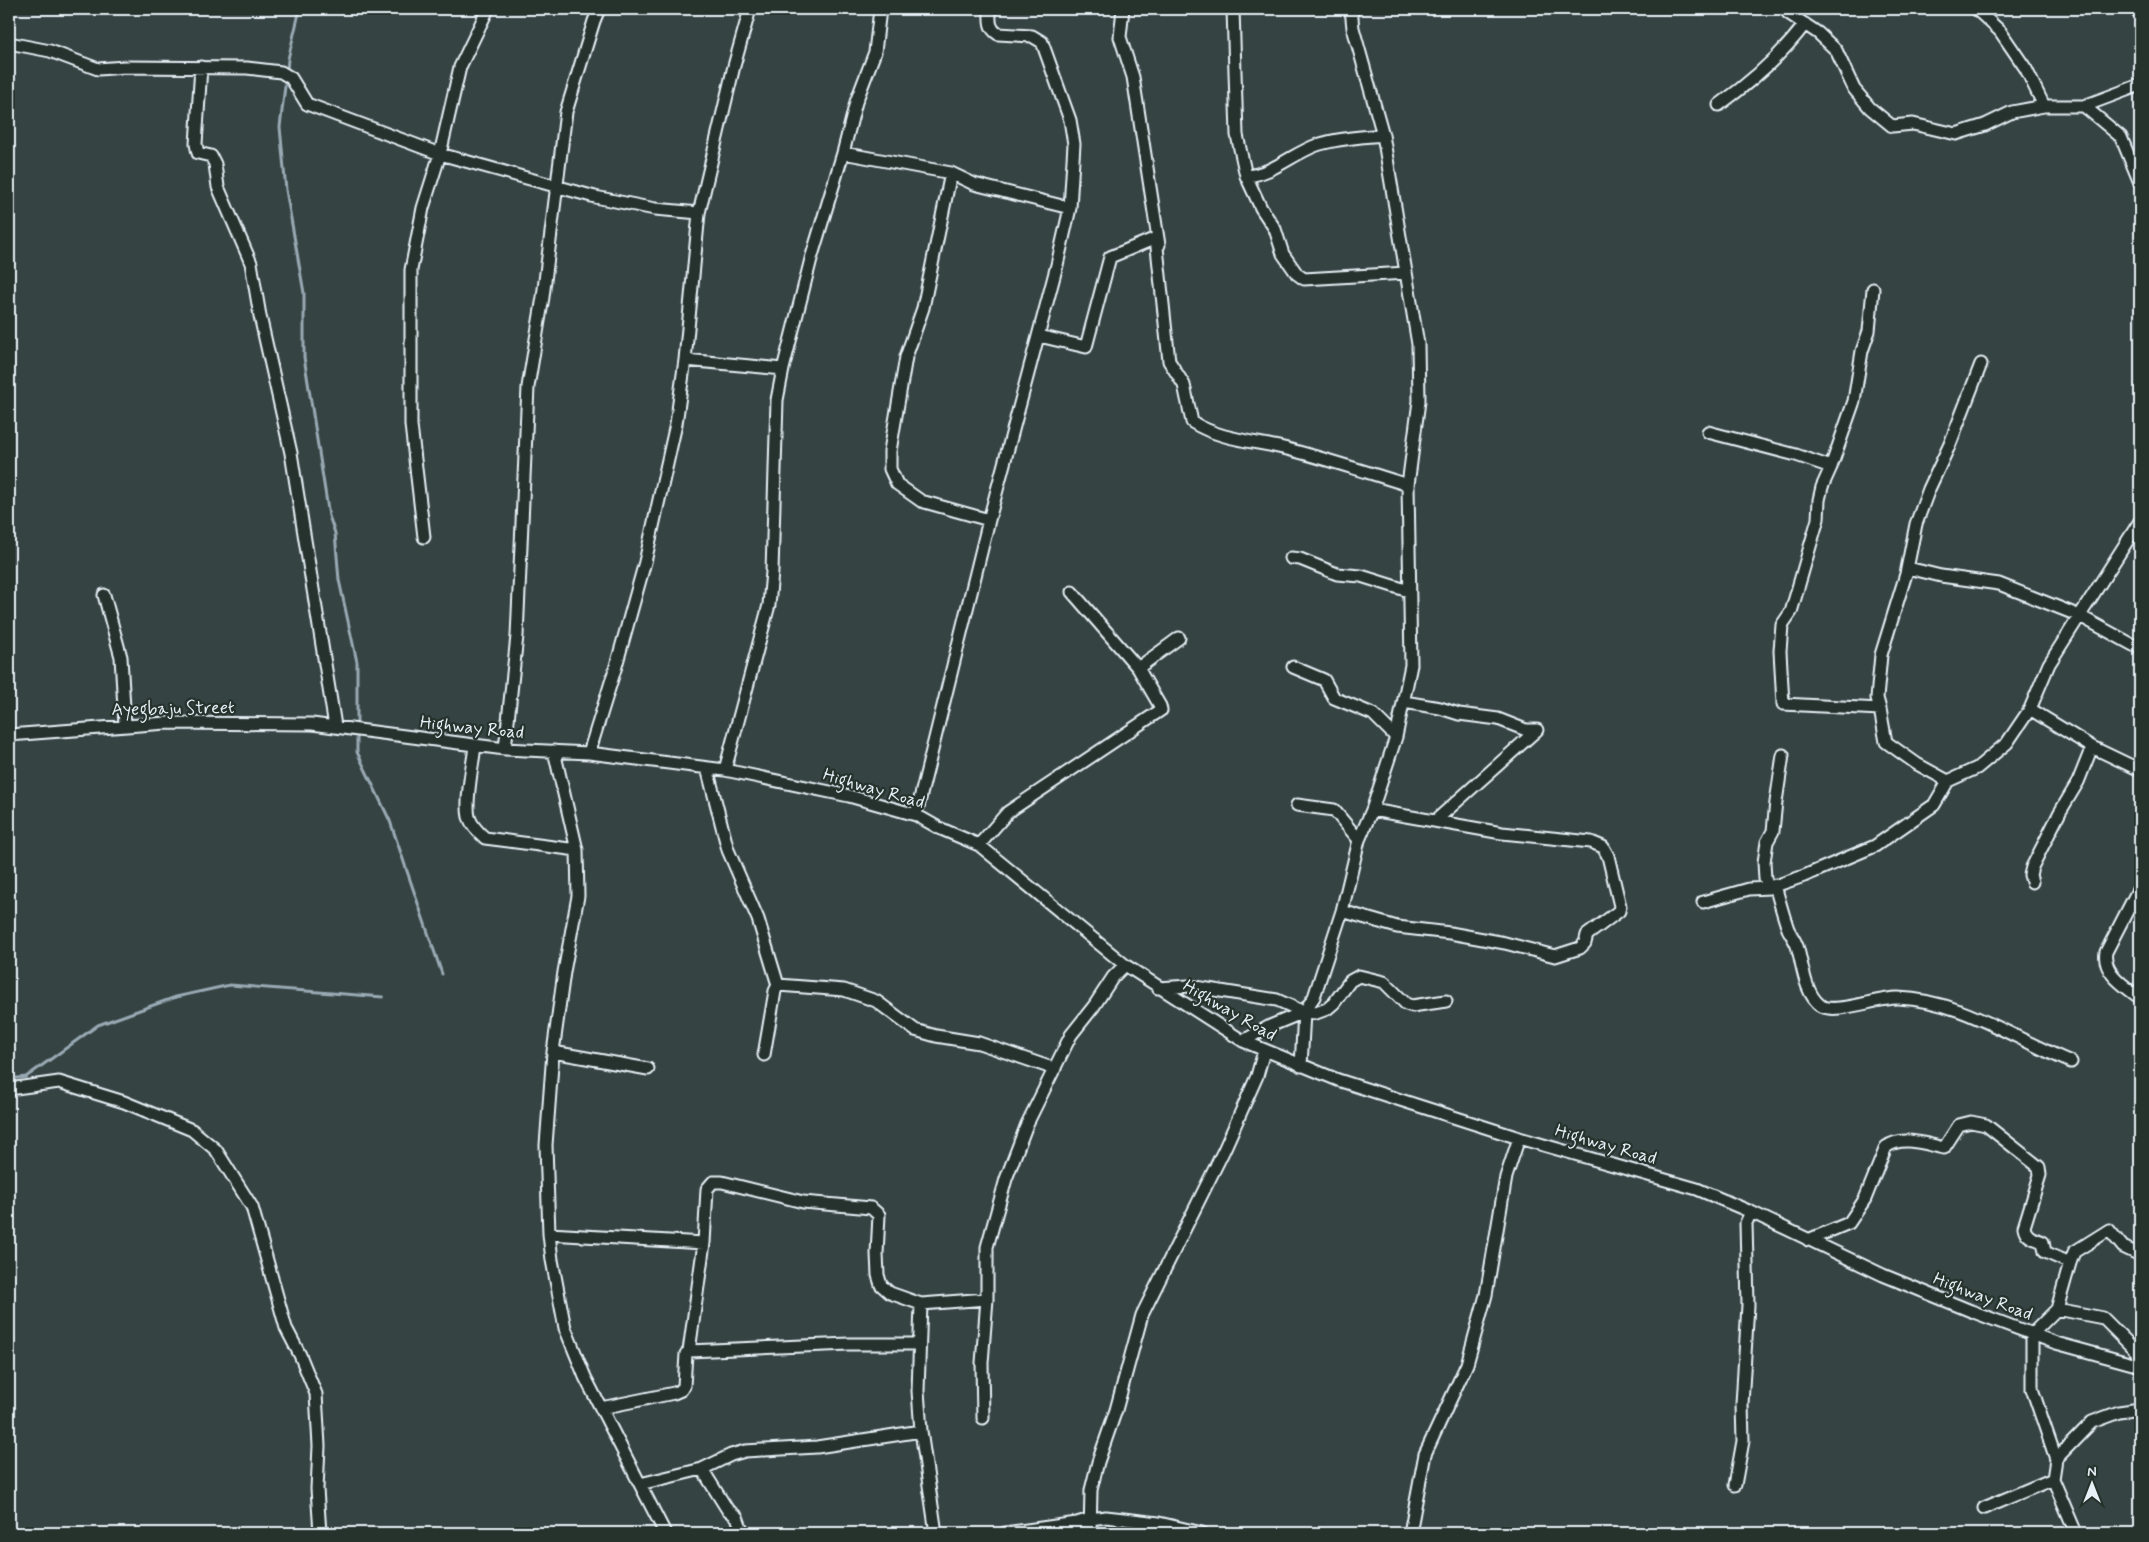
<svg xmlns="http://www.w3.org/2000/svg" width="2149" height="1542" viewBox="0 0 2149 1542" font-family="Mynerve,sans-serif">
  <rect width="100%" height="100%" fill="#364343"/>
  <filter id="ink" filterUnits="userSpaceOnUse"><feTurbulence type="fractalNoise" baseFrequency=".02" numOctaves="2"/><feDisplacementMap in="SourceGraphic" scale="10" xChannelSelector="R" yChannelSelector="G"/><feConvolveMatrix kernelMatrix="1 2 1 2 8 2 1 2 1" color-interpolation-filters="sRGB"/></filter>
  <g filter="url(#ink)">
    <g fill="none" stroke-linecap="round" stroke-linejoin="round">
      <path stroke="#99aab4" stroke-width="3" d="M287,71L288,59L300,9
        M286,78L280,127L286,190L304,293V357L329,516L335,533L339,580L357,662V726
        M357,733V752L390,821L442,974
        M9,1079L26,1077L98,1025L176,997L230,985L383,997"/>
      <g stroke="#e8f1f8" stroke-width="15">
        <path id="minor" d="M1123,9L1120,37L1133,77L1159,245
          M1233,9L1237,135L1246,176L1261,208L1275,229L1283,254L1297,274L1304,279L1406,273
          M1785,9L1788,13L1818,33L1836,50L1854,89L1870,108L1892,126L1913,124L1956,134L1985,125L2012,112L2044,106H2084L2140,85
          M1976,9L2000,31L2026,69L2044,106
          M2134,9L2138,11
          M9,43L50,51L98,69L125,67L247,68L281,72L291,78L307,104L440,154L595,197L655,209L699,213
          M201,67L196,144L198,153L211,156L215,164L218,187L251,263L260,316L291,453L335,726
          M1719,105C1751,82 1781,56 1805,24
          M2084,106L2121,137L2140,183
          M843,153L951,173L974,184L1070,208
          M951,173L923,308L906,357L890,451V469L897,484L921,501L989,520
          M1246,176C1273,174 1292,154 1317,145C1338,138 1362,137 1383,135
          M1039,336L1086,347L1110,257L1156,238L1169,361L1184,385L1192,422C1222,441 1258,441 1291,450C1330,460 1369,473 1408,485
          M685,360L783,369
          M1708,432L1796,455L1831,467L1822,487L1819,500L1818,519L1791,612L1782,625L1780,651L1783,704L1880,709L1886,742L1917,764L1948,781
          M1831,467L1854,401L1862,351L1869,331L1873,289
          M424,537L411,425V270L423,208L440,154L460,67L488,9
          M1291,558L1300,559L1337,574L1361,576L1409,591
          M1908,568L1941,576L1999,584L2080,616L2133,645L2140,646
          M104,595L121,657L125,725
          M1293,667L1324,680L1334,698L1373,714L1396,737
          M1138,668L1179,638
          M1404,702L1440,708L1459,714L1498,719L1526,730H1537L1435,821
          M1880,709L1877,698L1881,655L1906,574L1916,524L1929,489L1950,444L1981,364
          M2030,709L2092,747L2140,770
          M9,735L166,723L312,724L505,749L589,753L725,770L849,796L916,815L939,828L979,845L1125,965L1243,1041L1338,1080L1519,1138L1697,1189L1751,1212L1883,1275L1971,1311L2056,1343L2140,1366
          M475,746C473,764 465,800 469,817C472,826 478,832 485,838L577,850
          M505,749L517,636L528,387L543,297L566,112L594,21L599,9
          M554,751L577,850L578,896L564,972L553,1052L546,1145L549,1234L552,1260L565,1328L585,1377L665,1533
          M589,753L616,666L645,562L676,424L685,360L699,213L734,66L750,9
          M707,768L728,850L758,919L778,985L775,991L764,1055
          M725,770L769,605L772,572L777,400L783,369L811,259L843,153L856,102L875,52L880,9
          M1297,805L1334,810L1359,840
          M916,815L989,520L1057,265L1070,208L1074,144L1070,120L1042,42L1032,36L998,34C988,28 990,19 990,9
          M979,845L1008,812L1161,710L1160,706L1138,668L1072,592
          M2032,882L2030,875L2032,867L2060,812L2078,782L2092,747
          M1775,885C1779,900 1783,915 1788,929C1791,935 1795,940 1797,946C1803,965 1804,992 1820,1005C1833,1016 1879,997 1898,998C1961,1000 2014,1039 2071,1062
          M2140,886L2106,952C2102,973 2125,986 2140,998
          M1769,888L1765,879L1764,862L1767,842L1773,831L1776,802L1783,755
          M1703,902L1749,889L1769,888L1804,876L1875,846L1934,805L1948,781L1977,768L2007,743L2030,709L2049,664L2140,521
          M1342,911L1397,927L1450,933L1505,943L1555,956L1580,948L1585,943L1587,935L1619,911L1620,906L1608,856L1603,847L1591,842L1502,833L1372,810
          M778,985L844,990L876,1001L915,1030L936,1036L979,1043L1055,1069
          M1158,988L1189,986L1277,1000L1304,1012L1316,1013L1327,1009L1334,1003L1350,981L1359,976L1384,982L1406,1004L1412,1006L1446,1001
          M1243,1041L1270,1026L1304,1012
          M553,1052L648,1069
          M1301,1066L1304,1012L1314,997L1342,911L1359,840L1372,810L1396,737L1411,665L1408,485L1419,401L1418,344L1383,135L1353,28L1351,9
          M9,1089L59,1082L124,1102L192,1130L216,1150L252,1207L286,1328L300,1355L316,1394L319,1446L317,1489L320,1533
          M549,1234L704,1243
          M1808,1240L1849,1223L1865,1199L1886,1147C1902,1135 1925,1144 1944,1148L1959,1125L1971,1122L1986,1125L2039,1167L2040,1175L2024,1227C2026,1238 2034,1238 2043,1242L2045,1252L2070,1263L2057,1309L2032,1334V1389L2056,1459
          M2070,1263L2074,1252L2109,1230L2123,1247L2140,1255
          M921,1304L918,1391L921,1431L936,1533
          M2057,1309L2103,1318L2137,1352L2139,1366
          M689,1351L849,1344H918
          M601,1408L674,1393L681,1390L684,1386L686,1354L689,1351L704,1243L707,1189L713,1182H722L803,1202L871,1208L879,1215L877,1254L878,1275L881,1285L890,1293L921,1304L987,1299
          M983,1418L982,1363L987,1299V1247L1006,1179L1027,1124L1071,1035L1094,1006L1113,977L1125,965
          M702,1469L727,1509L737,1517L743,1533
          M640,1484L702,1469L731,1455L745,1451L817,1447L921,1431
          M1735,1485L1743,1441L1742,1404L1748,1305L1746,1223L1751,1212
          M1984,1508L2053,1479
          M1005,1533L1077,1523L1090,1519L1106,1517L1159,1523L1202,1533
          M1090,1533L1091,1490L1098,1462L1116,1410L1142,1315L1224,1150L1257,1076L1264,1051
          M1410,1533L1425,1454L1467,1364L1486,1295L1506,1177L1519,1138
          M2076,1533L2053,1479L2056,1459L2092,1422L2119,1412L2140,1409"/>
      </g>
      <use href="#minor" stroke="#26332d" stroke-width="11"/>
    </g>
  </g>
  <g text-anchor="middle" stroke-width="4.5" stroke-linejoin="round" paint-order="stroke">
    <g font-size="18" fill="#e8f1f8" stroke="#26332d">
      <text transform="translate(173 708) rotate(-1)" y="6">Ayegbaju Street</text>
      <text transform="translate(472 727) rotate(6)" y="6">Highway Road</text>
      <text transform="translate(874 788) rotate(16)" y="6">Highway Road</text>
      <text transform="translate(1230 1010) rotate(30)" y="6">Highway Road</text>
      <text transform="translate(1606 1144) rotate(16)" y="6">Highway Road</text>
      <text transform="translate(1983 1296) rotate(21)" y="6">Highway Road</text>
    </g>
  </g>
  <rect width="2149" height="1542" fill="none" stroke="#26332d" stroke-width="30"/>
  <rect x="15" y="15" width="2119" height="1512" fill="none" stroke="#e8f1f8" stroke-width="2" filter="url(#ink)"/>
  <g transform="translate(2092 1484)" stroke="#26332d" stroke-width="4" paint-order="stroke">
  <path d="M0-4L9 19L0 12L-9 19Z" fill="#e8f1f8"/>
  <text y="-8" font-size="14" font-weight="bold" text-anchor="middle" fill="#e8f1f8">N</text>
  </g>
</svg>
